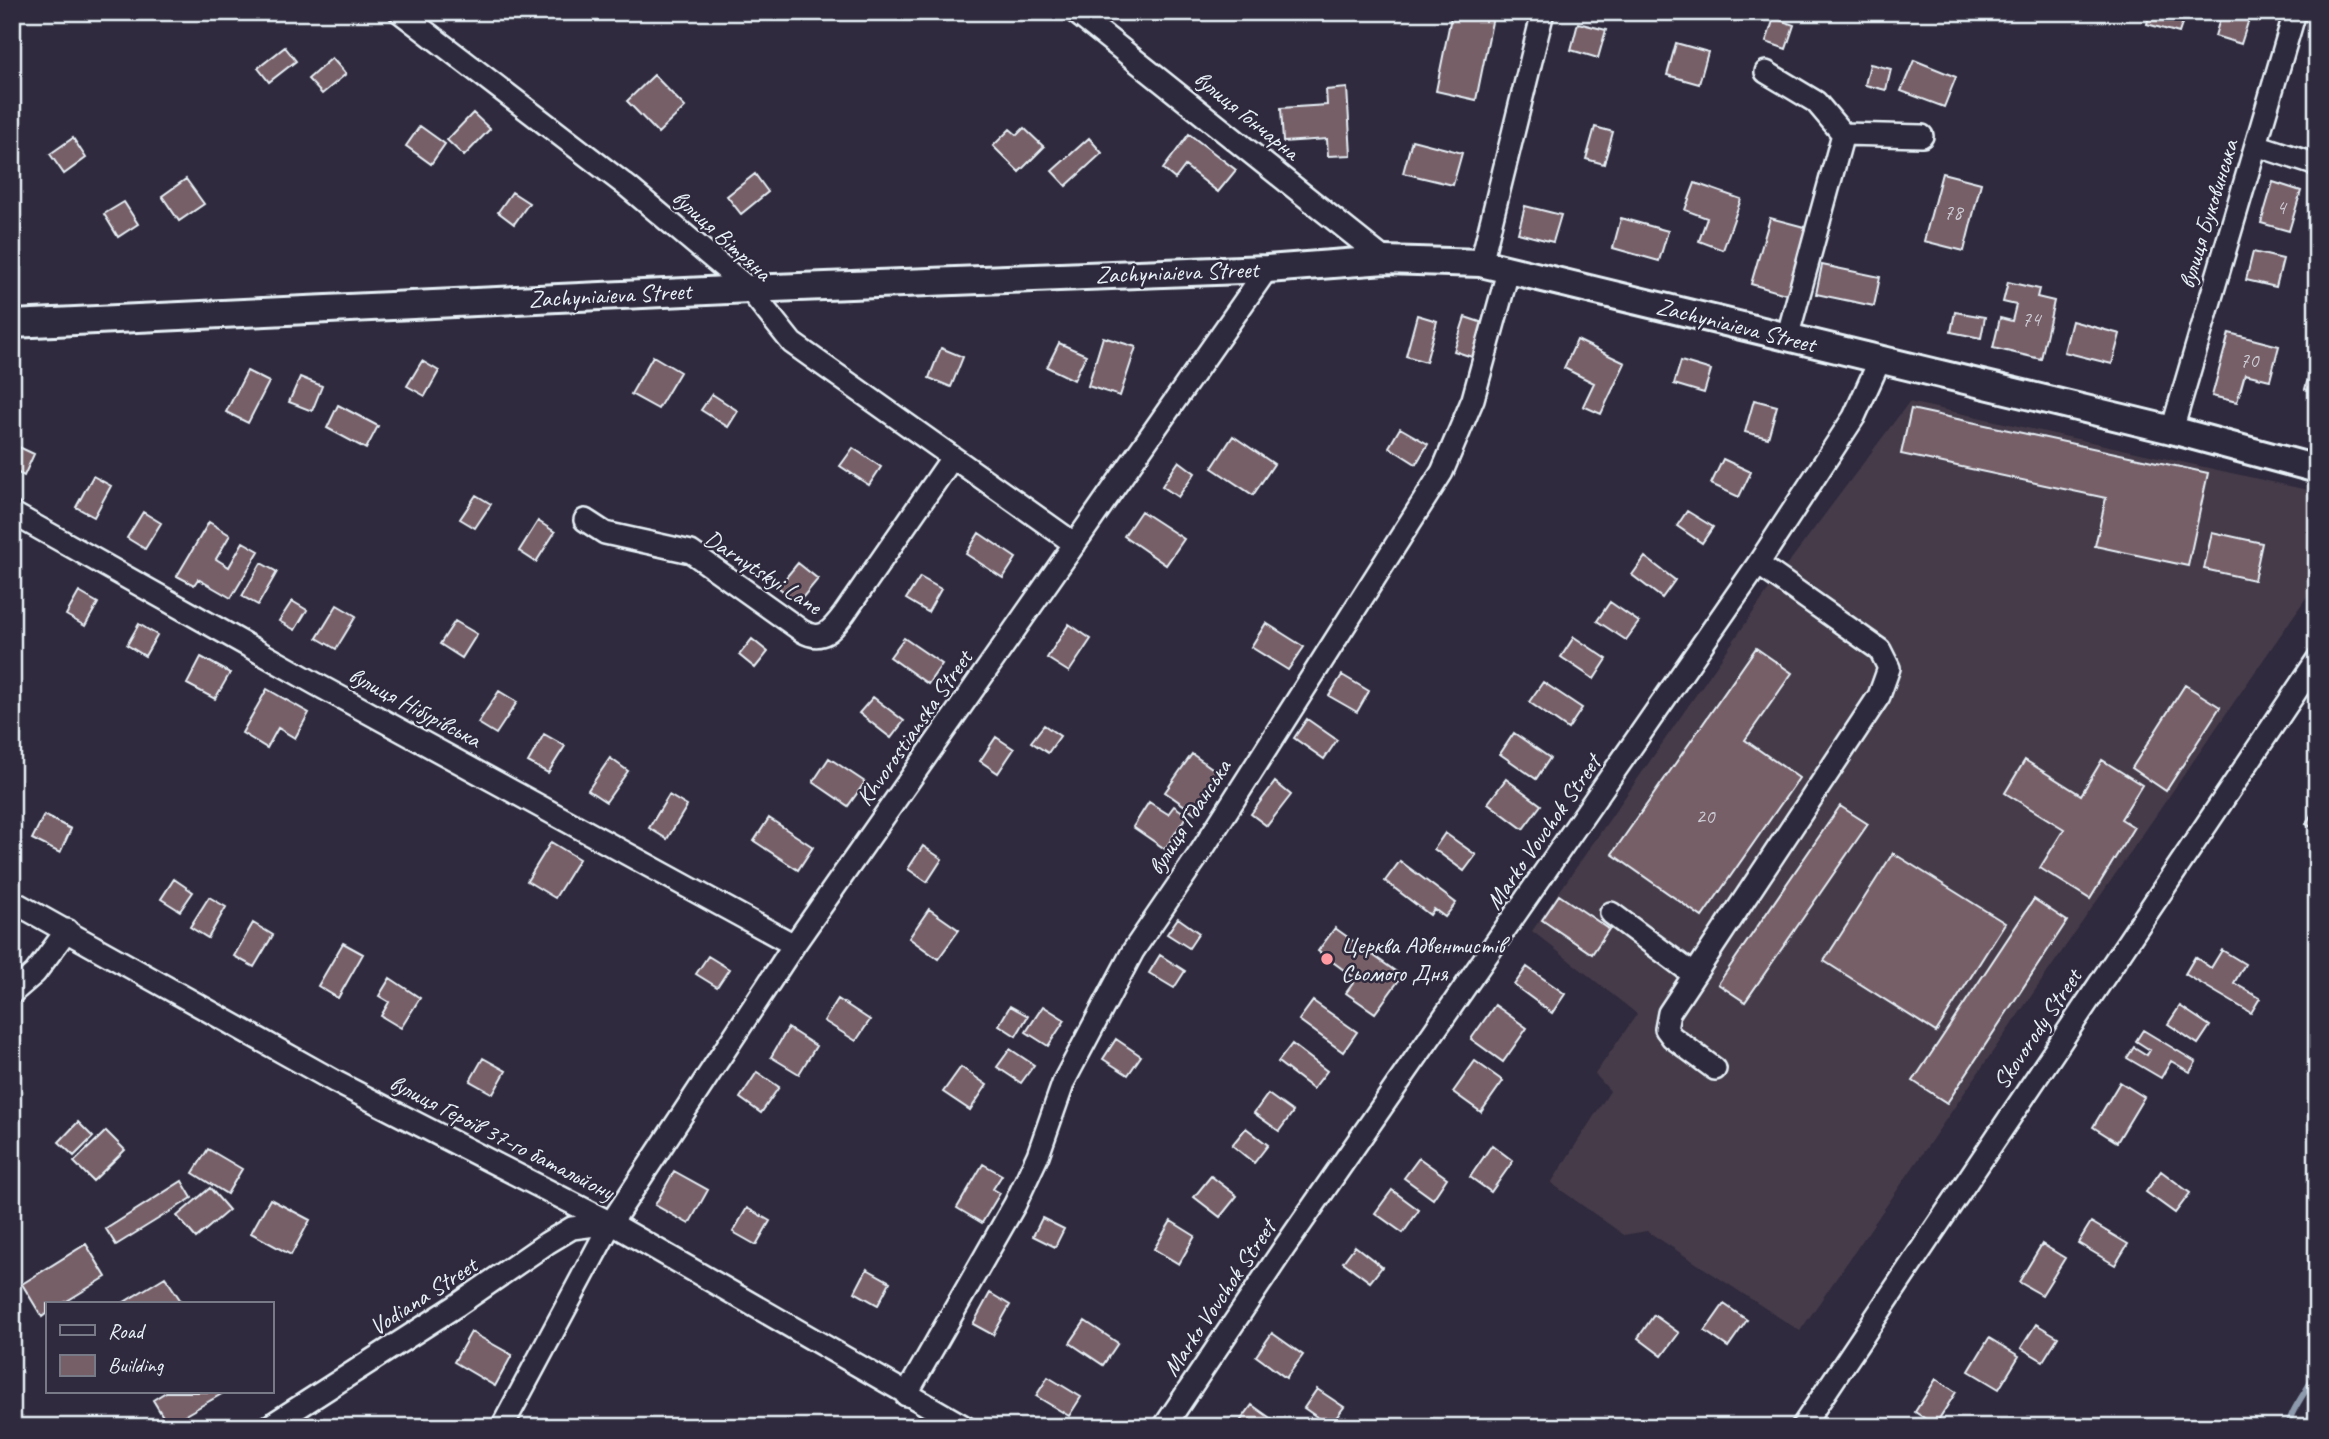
<svg xmlns="http://www.w3.org/2000/svg" width="2329" height="1439" viewBox="0 0 2329 1439" font-family="Caveat,sans-serif">
  <rect width="100%" height="100%" fill="#2f2a3d"/>
  <filter id="ink" filterUnits="userSpaceOnUse"><feTurbulence type="fractalNoise" baseFrequency=".0143" numOctaves="2"/><feDisplacementMap in="SourceGraphic" scale="14" xChannelSelector="R" yChannelSelector="G"/><feConvolveMatrix kernelMatrix="1 2 1 2 8 2 1 2 1" color-interpolation-filters="sRGB"/></filter>
  <g filter="url(#ink)">
    <path fill="#453a4a" d="M1909,402L2317,492V582L1800,1331L1647,1231L1624,1235L1551,1183L1610,1091L1595,1074L1637,1014L1532,931L1777,578Z"/>
    <g fill="none" stroke-linecap="round" stroke-linejoin="round">
      <path stroke="#8d99ac" stroke-width="6" d="M2288,1427C2291,1408 2309,1389 2317,1370"/>
    </g>
    <path fill="#775f67" stroke="#e8f1f8" stroke-width="2" d="M1452,12H1494L1476,100L1436,91Z
      M2150,12H2186L2179,33L2147,24Z
      M2222,12L2249,19L2241,44L2215,36Z
      M1774,18L1794,25L1786,49L1766,42Z
      M1578,23L1606,30L1598,58L1571,50Z
      M2317,25V44L2311,42Z
      M1676,43L1708,52L1699,84L1667,75Z
      M285,47L296,61L269,82L258,68Z
      M332,58L346,74L322,94L308,79Z
      M1914,60L1956,77L1944,107L1901,91Z
      M1870,64L1891,69L1886,90L1865,85Z
      M654,75L685,107L658,133L627,101Z
      M1347,88L1351,155L1328,156L1327,139L1283,142L1281,108L1327,105L1326,90Z
      M473,113L490,129L464,156L447,140Z
      M420,126L445,144L431,164L406,146Z
      M1595,127L1613,132L1604,164L1586,159Z
      M1024,128L1044,147L1019,172L993,146L1010,129L1017,135Z
      M1189,134L1236,170L1218,192L1185,166L1175,179L1163,169Z
      M73,138L86,158L64,174L50,154Z
      M1089,138L1102,153L1066,186L1052,171Z
      M1412,140L1462,153L1453,185L1403,173Z
      M1942,173L1981,183L1964,251L1924,241Z
      M755,174L768,192L741,214L727,196Z
      M186,179L204,204L179,221L162,196Z
      M2273,182L2301,191L2289,231L2261,223Z
      M1695,183L1741,199L1723,250L1699,241L1707,218L1685,210Z
      M512,192L529,203L514,224L498,212Z
      M124,202L138,224L118,237L104,214Z
      M1525,206L1561,215L1553,242L1518,233Z
      M1621,218L1668,231L1659,261L1613,248Z
      M1770,218L1808,228L1789,295L1751,284Z
      M2253,252L2283,259L2276,287L2246,280Z
      M1822,265L1880,277L1874,306L1816,294Z
      M2008,282L2039,289L2037,297L2054,301L2041,359L1993,348L2000,318L2012,321L2016,305L2003,302Z
      M1955,312L1985,317L1981,338L1951,332Z
      M1417,315L1437,321L1426,362L1406,356Z
      M1465,317L1483,323L1472,357L1454,351Z
      M2072,321L2120,334L2112,364L2064,352Z
      M2229,333L2279,346L2270,380L2245,374L2237,402L2212,396Z
      M1103,337L1136,347L1120,396L1088,386Z
      M1577,340L1625,363L1601,414L1583,406L1594,383L1564,368Z
      M1059,343L1086,355L1074,380L1047,367Z
      M941,348L963,357L951,387L929,378Z
      M653,356L680,372L658,409L631,394Z
      M422,361L439,371L425,396L407,386Z
      M1681,361L1711,370L1704,393L1674,384Z
      M2311,367L2317,368V393L2305,389Z
      M247,371L269,382L248,423L226,412Z
      M300,377L322,386L312,411L289,402Z
      M712,394L738,411L728,427L701,410Z
      M1754,400L1777,406L1768,438L1745,432Z
      M338,405L378,426L366,449L327,428Z
      M1911,409L2208,473L2188,566L2095,546L2106,498L1901,454Z
      M1400,428L1428,444L1416,464L1389,447Z
      M1233,436L1274,464L1253,495L1212,468Z
      M19,447L34,454L24,476L12,470V461Z
      M853,448L881,467L869,485L840,466Z
      M1723,459L1751,472L1739,497L1711,484Z
      M1179,461L1195,473L1178,497L1162,486Z
      M93,476L111,486L94,517L76,507Z
      M476,495L491,504L475,528L460,519Z
      M1141,511L1184,539L1166,565L1124,536Z
      M1687,511L1713,527L1702,543L1677,526Z
      M143,512L161,523L145,549L127,538Z
      M538,521L555,532L536,562L519,551Z
      M209,522L230,535L216,559L229,567L243,542L259,551L231,598L198,579L194,585L177,576Z
      M2212,532L2262,543L2254,580L2204,569Z
      M979,533L1016,558L1003,578L966,554Z
      M1645,557L1675,580L1662,598L1632,575Z
      M261,563L277,572L258,605L242,596Z
      M798,563L818,579L798,603L778,587Z
      M920,577L941,589L928,612L906,599Z
      M79,592L98,603L85,626L66,615Z
      M292,601L307,610L295,630L279,621Z
      M1610,602L1639,622L1626,640L1597,621Z
      M337,605L356,616L336,649L317,638Z
      M455,621L477,634L462,658L440,644Z
      M1266,623L1304,647L1288,670L1251,647Z
      M139,624L157,635L145,656L127,645Z
      M1069,624L1091,639L1069,672L1047,658Z
      M1574,637L1607,659L1594,679L1561,657Z
      M904,638L942,664L928,684L890,657Z
      M752,639L768,652L755,668L739,655Z
      M1756,648L1792,673L1745,740L1799,778L1702,917L1612,854Z
      M201,657L230,673L215,699L187,684Z
      M1342,675L1369,691L1357,712L1329,696Z
      M1543,682L1582,708L1568,729L1529,702Z
      M2185,685L2220,707L2166,791L2132,768Z
      M267,689L309,713L295,738L278,728L267,748L242,733Z
      M499,691L517,702L496,734L478,723Z
      M873,697L904,721L891,738L859,713Z
      M1307,719L1337,740L1324,759L1294,738Z
      M1044,725L1060,736L1048,753L1031,742Z
      M1514,733L1550,758L1536,779L1500,754Z
      M544,734L565,746L548,773L528,762Z
      M996,737L1014,749L998,773L980,761Z
      M1192,754L1222,775L1195,813L1165,792Z
      M610,758L628,771L606,802L588,790Z
      M829,758L865,782L848,806L813,782Z
      M2025,760L2081,795L2102,760L2142,785L2121,819L2134,827L2090,899L2040,868L2064,829L2005,793Z
      M1506,779L1541,805L1523,829L1488,803Z
      M1275,782L1291,795L1267,826L1251,814Z
      M669,795L687,806L667,839L649,828Z
      M1149,802L1168,814L1174,806L1187,815L1165,849L1133,827Z
      M2317,804V830L2306,824Z
      M1840,806L1868,824L1745,1002L1718,984Z
      M44,815L71,829L60,853L32,839Z
      M769,818L813,847L798,870L754,841Z
      M1445,833L1476,855L1464,871L1434,849Z
      M551,842L579,859L555,898L527,881Z
      M923,846L942,859L927,882L908,869Z
      M1893,853L2005,923L1936,1032L1824,961Z
      M1400,861L1456,903L1445,917L1434,909L1430,915L1385,881Z
      M174,879L193,892L180,911L161,899Z
      M1559,895L1609,929L1592,954L1542,920Z
      M209,897L226,907L208,938L190,927Z
      M2034,899L2067,921L1947,1103L1913,1081Z
      M929,909L959,930L938,959L909,938Z
      M1178,918L1199,933L1189,948L1167,934Z
      M253,923L273,935L254,967L234,956Z
      M1335,928L1402,976L1375,1013L1346,993L1356,979L1318,951Z
      M343,943L363,954L338,998L318,986Z
      M2222,950L2245,964L2234,983L2260,998L2251,1013L2185,974L2195,957L2211,968Z
      M1160,955L1185,971L1174,988L1149,973Z
      M708,956L729,969L717,987L696,974Z
      M1527,967L1565,994L1552,1013L1514,985Z
      M390,978L420,998L401,1028L381,1016L389,1002L379,996Z
      M838,999L870,1020L856,1041L824,1021Z
      M1313,1001L1357,1032L1343,1052L1299,1020Z
      M1495,1005L1527,1028L1503,1062L1471,1039Z
      M1010,1006L1028,1016L1016,1036L999,1025Z
      M1043,1006L1065,1020L1048,1046L1026,1032Z
      M2180,1006L2210,1026L2198,1044L2168,1024Z
      M788,1028L816,1046L799,1074L771,1057Z
      M2143,1030L2196,1062L2190,1072L2171,1061L2161,1078L2127,1058L2134,1047L2147,1055L2150,1050L2136,1041Z
      M1116,1039L1141,1056L1128,1075L1103,1059Z
      M1292,1044L1327,1071L1313,1089L1278,1062Z
      M1010,1049L1034,1065L1021,1083L997,1067Z
      M483,1058L506,1071L493,1094L470,1081Z
      M1475,1061L1503,1081L1481,1112L1453,1092Z
      M961,1067L987,1085L970,1110L943,1092Z
      M757,1072L779,1087L761,1113L740,1098Z
      M2120,1082L2144,1097L2117,1142L2093,1127Z
      M1268,1094L1293,1112L1279,1131L1254,1113Z
      M78,1122L93,1137L74,1156L59,1142Z
      M1246,1128L1268,1145L1254,1163L1232,1145Z
      M106,1131L125,1150L93,1181L74,1162Z
      M1492,1145L1513,1161L1491,1192L1470,1177Z
      M208,1149L242,1169L227,1194L193,1173Z
      M1419,1158L1447,1178L1433,1199L1404,1178Z
      M983,1164L1002,1175L993,1189L1000,1193L982,1223L957,1208Z
      M674,1171L708,1190L689,1224L655,1205Z
      M2161,1171L2190,1193L2175,1213L2146,1192Z
      M1211,1176L1237,1196L1220,1217L1194,1197Z
      M182,1181L192,1198L116,1245L106,1229Z
      M210,1188L229,1210L196,1238L177,1216Z
      M1392,1190L1419,1210L1403,1233L1375,1213Z
      M270,1199L310,1220L291,1255L251,1233Z
      M747,1208L770,1221L756,1245L733,1232Z
      M1042,1218L1064,1229L1055,1247L1033,1236Z
      M1171,1221L1195,1236L1179,1264L1154,1249Z
      M2091,1222L2128,1244L2115,1265L2078,1243Z
      M86,1244L106,1277L62,1304H47V1313L42,1317L22,1284Z
      M2042,1244L2065,1258L2042,1295L2019,1282Z
      M1355,1246L1382,1267L1370,1282L1343,1262Z
      M867,1269L890,1282L878,1305L855,1292Z
      M165,1277L183,1304H121Z
      M990,1293L1010,1305L993,1335L973,1324Z
      M1724,1304L1747,1320L1728,1347L1705,1331Z
      M1654,1315L1679,1333L1662,1356L1638,1338Z
      M1085,1321L1118,1343L1103,1365L1070,1343Z
      M2036,1324L2058,1337L2043,1361L2021,1348Z
      M471,1332L512,1355L495,1386L454,1362Z
      M1272,1333L1303,1355L1286,1378L1256,1356Z
      M1989,1338L2019,1356L1999,1389L1969,1371Z
      M1048,1377L1081,1397L1069,1416L1036,1396Z
      M1936,1379L1956,1392L1935,1425L1915,1412Z
      M1317,1389L1344,1407L1330,1426L1304,1408Z
      M166,1392H225L168,1425L153,1400Z
      M1252,1405L1273,1420L1268,1427H1236Z"/>
    <g fill="none" stroke-linecap="round" stroke-linejoin="round">
      <g stroke="#e8f1f8" stroke-width="26">
        <path id="minor" d="M400,12L628,187L749,289L792,343L1075,544
          M1075,12L1385,260
          M1766,72L1816,102L1843,134L1922,136
          M2256,145L2317,165
          M1481,263L1543,12
          M1787,338L1843,134
          M2172,430L2295,12
          M12,513L316,684L794,945
          M585,520L605,533L691,552L802,631C822,643 832,630 844,614L952,458
          M12,901L336,1082L611,1223L965,1427
          M1611,913L1693,974
          M12,993L35,973L67,930
          M1715,1069L1672,1037L1666,1029L1669,1013L1879,696L1889,668L1880,650L1758,564
          M906,1395L1015,1204L1038,1155L1064,1081L1133,951L1202,850L1442,472L1473,399L1509,268
          M268,1427L456,1306L547,1243L572,1228L611,1223
          M502,1427L611,1223L794,945L1267,269
          M1164,1427L1284,1248L1758,564L1854,417L1879,362
          M1802,1427L2317,660"/>
      </g>
      <g stroke="#e8f1f8" stroke-width="32">
        <path id="major" d="M12,324L749,289L1267,269L1385,260L1481,263L2172,430L2317,469"/>
      </g>
      <use href="#minor" stroke="#2f2a3d" stroke-width="21"/>
      <use href="#major" stroke="#2f2a3d" stroke-width="26"/>
    </g>
  </g>
  <circle fill="#ff9aa2" stroke="#2f2a3d" stroke-width="2.5" cx="1327" cy="959" r="7"/>
  <g text-anchor="middle" stroke-width="5" stroke-linejoin="round" paint-order="stroke">
    <g font-size="21" fill="#ccccd4">
      <text x="2281" y="214">4</text>
      <text x="1953" y="219">78</text>
      <text x="2031" y="326">74</text>
      <text x="2249" y="367">70</text>
      <text x="1705" y="823">20</text>
    </g>
    <g font-size="24" fill="#e8f1f8" stroke="#2f2a3d">
      <text transform="translate(1247 115) rotate(39)" y="8">вулиця Гончарна</text>
      <text transform="translate(2208 214) rotate(-73)" y="8">вулиця Буковинська</text>
      <text transform="translate(722 235) rotate(42)" y="8">вулиця Вітряна</text>
      <text transform="translate(1177 272) rotate(-2)" y="8">Zachyniaieva Street</text>
      <text transform="translate(610 295) rotate(-3)" y="8">Zachyniaieva Street</text>
      <text transform="translate(1736 325) rotate(14)" y="8">Zachyniaieva Street</text>
      <text transform="translate(763 572) rotate(33)" y="8">Darnytskyi Lane</text>
      <text transform="translate(415 707) rotate(28)" y="8">вулиця Нібурівська</text>
      <text transform="translate(914 728) rotate(-55)" y="8">Khvorostianska Street</text>
      <text transform="translate(1189 817) rotate(-57)" y="8">вулиця Гданська</text>
      <text transform="translate(1543 832) rotate(-55)" y="8">Marko Vovchok Street</text>
      <text transform="translate(2037 1029) rotate(-56)" y="8">Skovorody Street</text>
      <text transform="translate(502 1137) rotate(27)" y="8">вулиця Героїв 37-го батальйону</text>
      <text transform="translate(423 1296) rotate(-33)" y="8">Vodiana Street</text>
      <text transform="translate(1219 1298) rotate(-56)" y="8">Marko Vovchok Street</text>
    </g>
    <g font-size="24" fill="#e8f1f8" stroke="#2f2a3d" text-anchor="start">
      <text x="1341" y="953">Церква Адвентистів<tspan x="1341" dy="28">Сьомого Дня</tspan></text>
    </g>
  </g>
  <rect width="2329" height="1439" fill="none" stroke="#2f2a3d" stroke-width="42"/>
  <rect x="21" y="21" width="2287" height="1397" fill="none" stroke="#e8f1f8" stroke-width="2.5" filter="url(#ink)"/>
  <rect x="46" y="1302" width="228" height="91" fill="#2f2a3d" stroke="#797a88" stroke-width="2"/>
  <rect x="60" y="1325" width="35" height="10" fill="#2f2a3d" stroke="#797a88" stroke-width="2"/>
  <text x="108" y="1338" font-size="21" fill="#e8f1f8">Road</text>
  <rect x="60" y="1355" width="35" height="21" fill="#775f67" stroke="#797a88" stroke-width="2"/>
  <text x="108" y="1372" font-size="21" fill="#e8f1f8">Building</text>
</svg>
